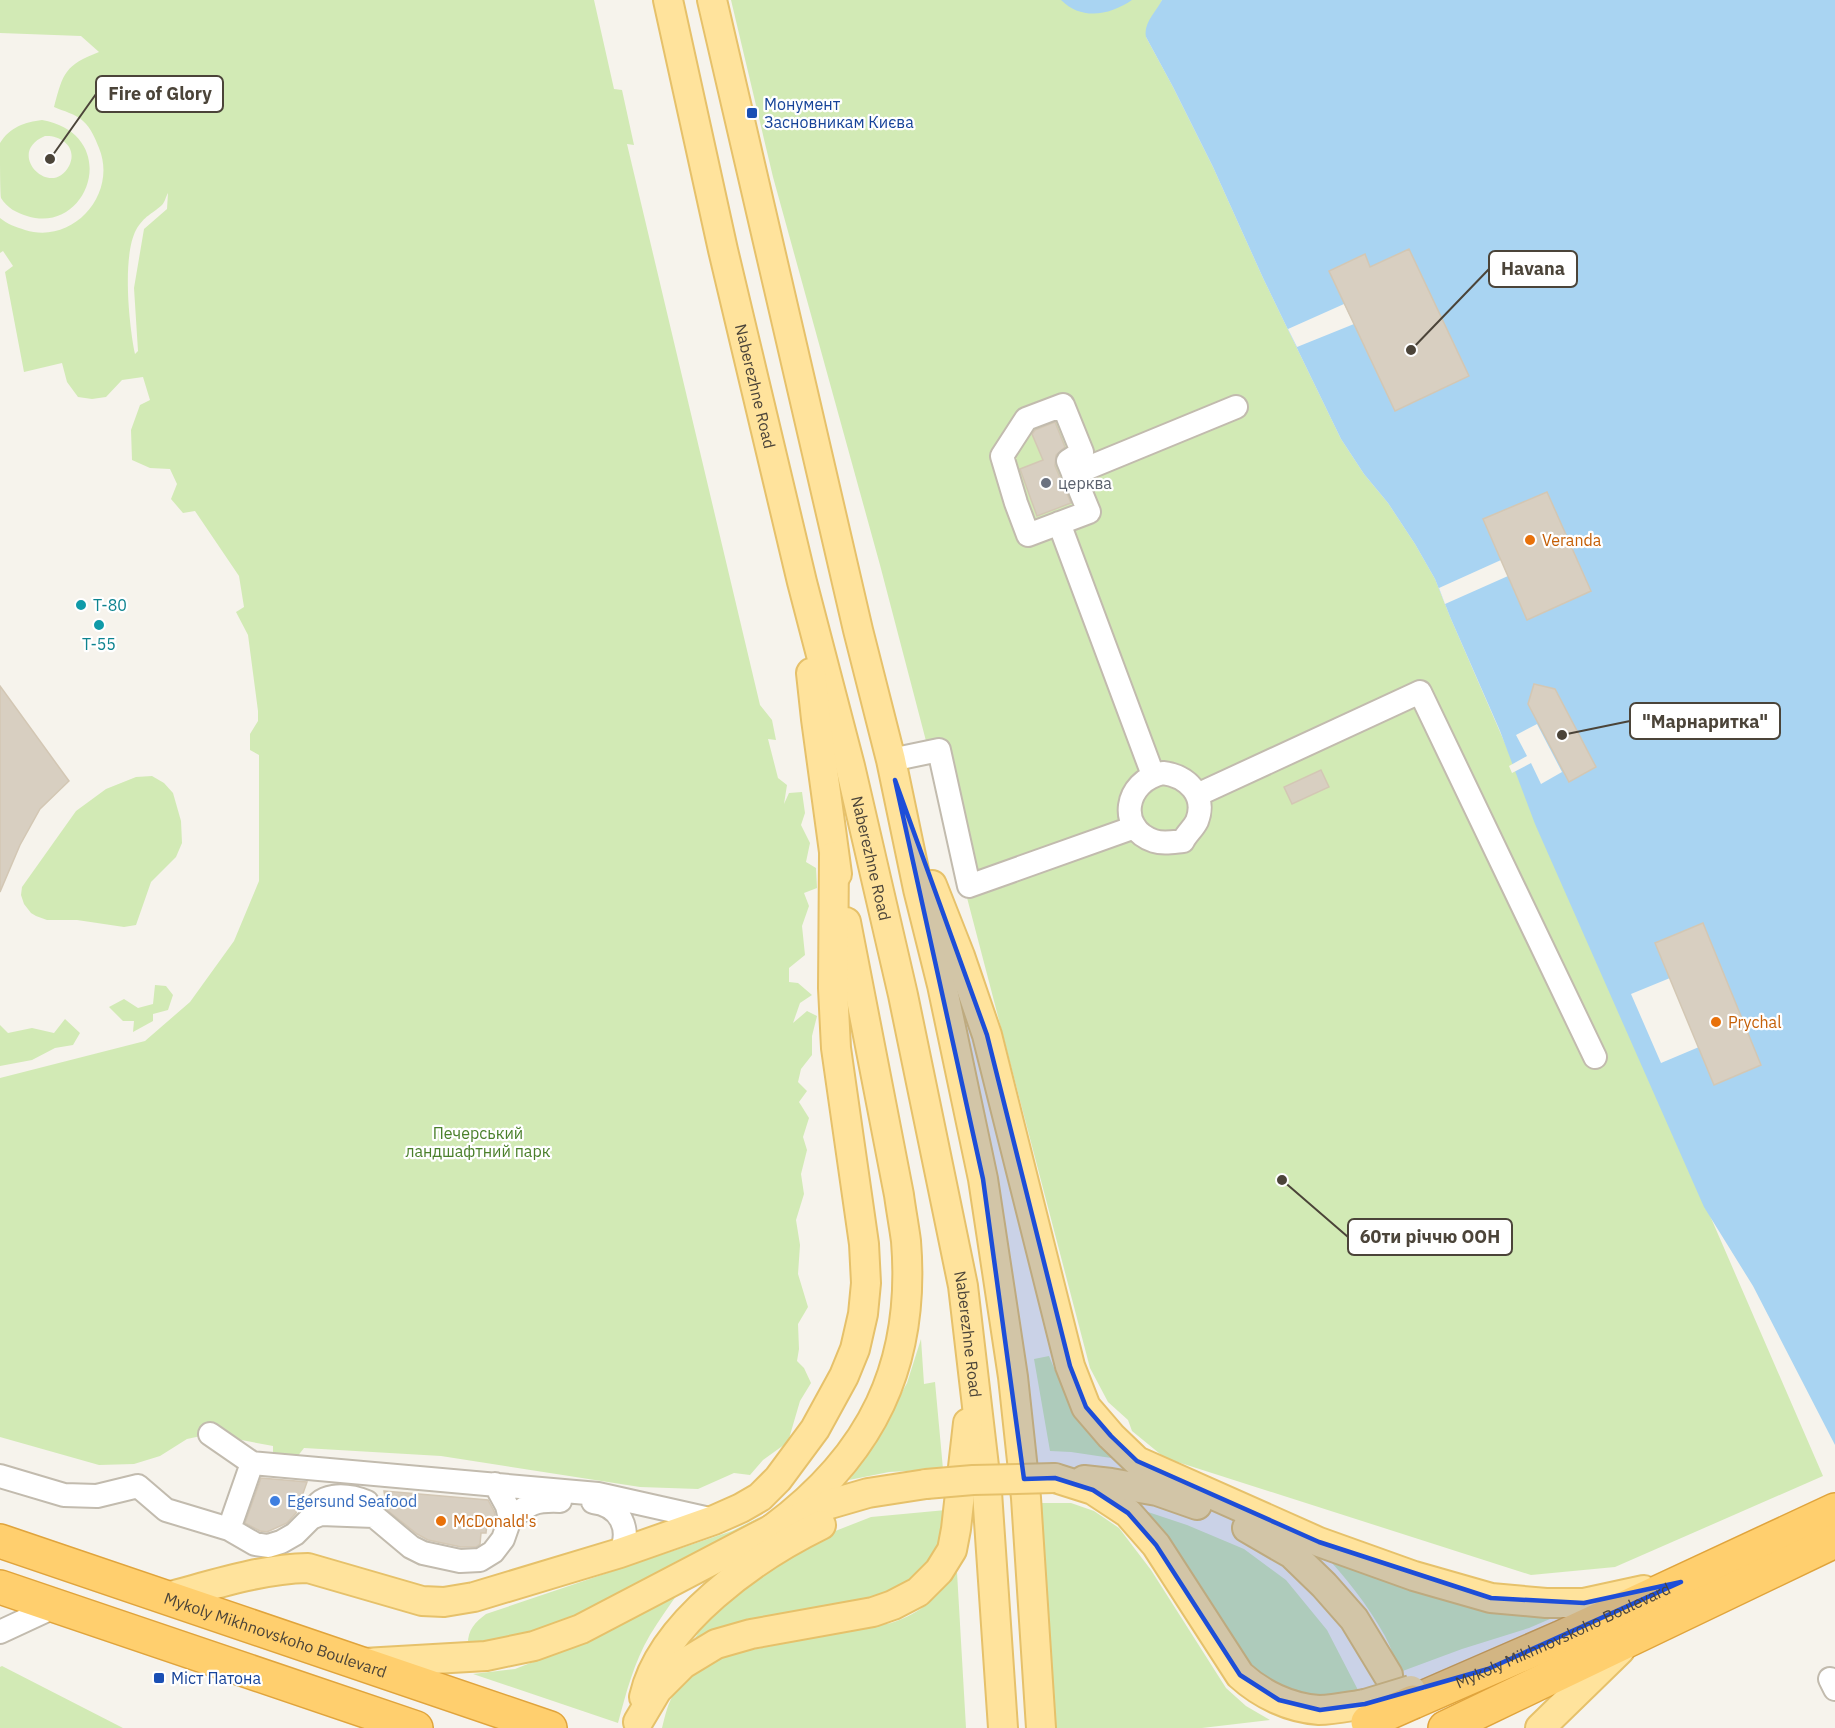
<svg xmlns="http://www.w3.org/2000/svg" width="1835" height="1728" viewBox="0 0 1835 1728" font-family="'IBM Plex Sans',sans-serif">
  <rect width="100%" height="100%" fill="#f6f3ec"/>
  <path fill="#d2eab5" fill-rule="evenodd" d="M0,0H594L614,89L622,90L634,145L627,144L760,705L772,720L776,740L768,739L778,778L787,785L784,804L789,793L802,792L805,813L801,825L810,843L806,862L816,868L817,888L804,893L809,906L802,926L805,955L789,968V982L798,983L812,995L800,1003L793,1023L807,1011L817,1016L812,1036V1055L801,1069L798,1082L807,1091L799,1102L809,1118L803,1137L807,1150L801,1174L804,1194L796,1220L800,1245L798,1274L808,1307L798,1324L799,1349L797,1361L804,1368L811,1383L800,1401L788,1442L763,1460L750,1475L734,1473L698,1489L640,1487L441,1456L304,1448L297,1457L273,1454V1446L210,1434L187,1439L160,1456L134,1464L99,1465L0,1437V1078L145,1041L190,1002L234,941L259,881V755L250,750V734L258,721V711L248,635L236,612L244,607L239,576L195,511L183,513L171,499L177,484L170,469L150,468L132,460L131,430L140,405L150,400L143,377L122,380L106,397L92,399L78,397L67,382L62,363L24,372L5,272L13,266L3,251L0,253V218C7,224 16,227 25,230C73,245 118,194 99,148C95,138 91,128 83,121C76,114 63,111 54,107C63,73 65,65 99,52L81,36L0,33ZM168,193L167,209L144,229L134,288L138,351L135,354C129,325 122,257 136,230C145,215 151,215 162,205C165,202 166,196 168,193Z
    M731,0H1162L1146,37L1173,87L1213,167L1263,278L1341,439L1364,474L1388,503L1415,544L1435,579L1451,619L1823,1476L1615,1567L1531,1575L1165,1458L1132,1431L1128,1420L1108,1402L1090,1368L880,565L773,177Z
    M42,120C123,135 89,236 27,216C17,213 7,208 1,198C0,191 0,153 0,143C10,127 25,122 42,120ZM45,136C62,135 78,148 69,166C51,200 4,153 45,136Z
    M152,776L164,783L173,793L181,821L182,843L176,857L151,882L136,925L124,927L77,920H47L36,916L31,913L24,904L21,895L22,887L76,811L106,789L136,777Z
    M155,985L166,986L173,995L168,1010L153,1014V1021L133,1032L134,1021H123L109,1007L124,999L138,1008L153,1004Z
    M65,1019L80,1033L73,1045L55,1048L32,1060L0,1066V1025L8,1033L32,1028L54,1033Z
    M921,1339L924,1384L935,1382L943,1469L889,1472L849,1480L878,1436L907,1383Z
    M1049,1356L1068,1401L1088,1430L1118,1459L1071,1452L1050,1451L1034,1359Z
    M1038,1503H1071L1094,1511L1119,1528L1151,1570L1226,1688L1246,1706L1270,1720L1202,1728H1054Z
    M1133,1507L1187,1525L1244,1549L1286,1580L1327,1630L1358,1690L1332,1698L1310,1701L1266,1687Z
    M946,1510L942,1551L891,1598L691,1645L707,1618L724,1599L820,1537L871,1517Z
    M762,1516L716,1545L576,1617L538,1631L468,1647C467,1631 474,1623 486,1614L732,1531Z
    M1319,1549L1564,1613L1529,1628L1462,1649L1400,1672C1395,1660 1391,1647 1385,1636C1367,1604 1345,1576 1319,1549Z
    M957,1572L966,1728H662C665,1716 668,1702 675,1692C689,1672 713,1661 735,1653L891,1623C924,1612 935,1598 957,1572Z
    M679,1592C669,1606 659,1620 650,1635C634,1662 626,1693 618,1723L473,1674L515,1669L551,1655Z
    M2,1666L123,1728H0V1667Z"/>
  <path fill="#a9d4f2" d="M1061,0H1132C1110,15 1082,21 1061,0Z
    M1162,0H1835V1445L1753,1286L1704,1207L1535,824L1500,731L1451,619L1435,579L1415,544L1388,503L1364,474L1341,439L1263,278L1213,167L1173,87L1146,37C1143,23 1156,12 1162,0Z"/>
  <path fill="#f6f3ec" d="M1344,304L1354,324L1297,347L1288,329Z
    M1501,560L1508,576L1445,604L1439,588Z
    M1537,724L1562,772L1541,784L1531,763L1512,773L1509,766L1527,756L1516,735Z
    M1670,978L1699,1047L1661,1063L1631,994Z"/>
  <path fill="#d8cfc1" stroke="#d3c7b4" stroke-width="1.5" d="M1409,249L1469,376L1395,411L1329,271L1365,254L1370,267Z
    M1055,422L1065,447L1056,455L1055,466L1071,503L1037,516L1020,469L1043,460L1032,434L1035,430Z
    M1547,492L1591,591L1527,620L1483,519Z
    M1534,684L1555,689L1596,767L1569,782L1528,704Z
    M0,686L69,781L40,809L20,845L0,892Z
    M1321,770L1329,787L1292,804L1284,787Z
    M1703,923L1761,1065L1714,1085L1655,943Z
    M261,1478L307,1482L296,1513L287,1523L267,1532L260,1531L245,1523Z
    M384,1491L488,1500L494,1511L496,1518L495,1521L487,1522L486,1533H481L480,1544L476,1547H461L428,1540L417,1534L387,1510Z"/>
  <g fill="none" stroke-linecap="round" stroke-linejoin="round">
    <g stroke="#c2bbae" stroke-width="26">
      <path id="minor" d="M1063,405L1082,452L1068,461L1089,512L1028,535L1016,503L1002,456L1026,419Z
        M1073,474L1236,407
        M1059,523L1153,775
        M891,760L939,750L969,886L1135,827
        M1163,773C1187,776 1207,795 1197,821C1193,829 1187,833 1183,841C1173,842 1163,844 1154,841C1117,829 1124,781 1163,773Z
        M1197,795L1420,692L1595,1057
        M210,1434L252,1463L598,1494L714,1520
        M0,1476L64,1495L97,1496L138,1486L166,1510L229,1529L255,1544L268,1546L281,1542L295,1534L311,1518L321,1514L374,1516L411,1547L423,1553L460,1561L480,1560L493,1552L503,1539L510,1519L507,1506L495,1484
        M593,1502C620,1505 632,1529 620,1553
        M311,1518C316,1491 347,1494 367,1502L374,1516
        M510,1519C530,1503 534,1500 560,1501
        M229,1529L252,1463
        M0,1632L56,1606
        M1830,1679L1835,1689"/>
    </g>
    <g stroke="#e6c16a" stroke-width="32">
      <g id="major">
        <path id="s1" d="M668,0L723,250L802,582L850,766L903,995L963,1286L987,1492L1003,1728"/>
        <path d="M712,0L858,630L891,760L918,889L942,985L983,1179L1013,1377L1026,1498L1041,1728"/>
        <path d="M811,673L816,719L837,874"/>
        <path d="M932,885L960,956L987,1035L1070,1366L1086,1407L1111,1436L1137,1461L1319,1542L1414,1576L1491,1598L1546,1603H1584L1644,1590"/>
        <path d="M1055,1478L1093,1490L1128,1513L1156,1545L1240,1675C1261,1694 1289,1708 1319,1710C1334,1710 1351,1706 1365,1704"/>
        <path d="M1084,1480L1111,1483L1157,1491L1197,1505"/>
        <path d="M1247,1528L1292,1554L1324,1585L1354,1619L1388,1675"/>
        <path d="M772,1529C872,1455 916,1365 906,1241C904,1226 901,1210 899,1195L846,922"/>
        <path d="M167,1597C213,1585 260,1569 308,1568L422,1601L444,1602L474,1597L620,1553L714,1520L741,1508L760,1497L778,1479L815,1429L844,1376L855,1349L863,1314L866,1283L864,1244L836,1048L833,988L834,856"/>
        <path d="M364,1663L486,1656L534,1646L581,1629L772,1529L830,1504L868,1493L926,1484"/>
        <path d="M644,1697C661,1622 756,1557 821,1525"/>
        <path d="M638,1722L657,1690L683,1664L716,1644L751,1634L873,1612L893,1605L918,1592L939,1571L952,1550L956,1529L968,1423"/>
        <path d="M1540,1728L1620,1650"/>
      </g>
    </g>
    <g stroke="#e0a43c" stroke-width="36">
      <g id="highway">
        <path id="s2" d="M0,1541L550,1728"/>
        <path d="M0,1587L416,1728"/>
        <path id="s3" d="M1413,1702L1560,1638L1835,1510"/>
        <path d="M1445,1728L1835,1541"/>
      </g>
    </g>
    <use href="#minor" stroke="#fff" stroke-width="22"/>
    <use href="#major" stroke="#ffe39c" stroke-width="28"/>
    <use href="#highway" stroke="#ffcf6e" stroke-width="33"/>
    <g stroke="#e6c16a" stroke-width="32" stroke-linecap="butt">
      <path id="major-bridge" d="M926,1484L973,1480L1055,1478
        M1365,1704L1411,1690"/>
    </g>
    <g stroke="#e0a43c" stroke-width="36" stroke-linecap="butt">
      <path id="highway-bridge" d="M1368,1722L1413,1702"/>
    </g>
    <use href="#major-bridge" stroke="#ffe39c" stroke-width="28"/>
    <use href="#highway-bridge" stroke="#ffcf6e" stroke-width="33"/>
  </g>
  <path fill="#1d4ed8" fill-opacity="0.2" stroke="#1d4ed8" stroke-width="4.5" stroke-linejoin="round" d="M895,780L987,1035L1070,1366L1086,1407L1111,1436L1137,1461L1319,1542L1491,1598L1584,1603L1681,1582L1488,1669L1365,1704L1320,1710L1279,1700L1240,1675L1156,1545L1128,1513L1093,1490L1055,1478L1024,1479L983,1179Z"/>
  <g fill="#1a4fb4" stroke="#fff" stroke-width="2">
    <rect x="746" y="107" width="12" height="12" rx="3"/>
    <rect x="153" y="1672" width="12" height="12" rx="3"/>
  </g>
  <circle fill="#6b7280" stroke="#fff" stroke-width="2" cx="1046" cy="483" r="6"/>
  <g fill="#e8710a" stroke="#fff" stroke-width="2">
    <circle cx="1530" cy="540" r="6"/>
    <circle cx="1716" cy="1022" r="6"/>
    <circle cx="441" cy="1521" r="6"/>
  </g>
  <g fill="#0f9aa8" stroke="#fff" stroke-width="2">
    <circle cx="81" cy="605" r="6"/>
    <circle cx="99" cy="625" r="6"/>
  </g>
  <circle fill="#3f7fe0" stroke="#fff" stroke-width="2" cx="275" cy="1501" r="6"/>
  <g text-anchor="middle" stroke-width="4.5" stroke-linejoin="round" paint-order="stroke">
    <g font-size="16" fill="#164399" stroke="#fff" text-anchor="start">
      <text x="764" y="110">Монумент<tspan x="764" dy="18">Засновникам Києва</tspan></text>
      <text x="171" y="1684">Міст Патона</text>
    </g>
    <g font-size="16" fill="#4b4439" stroke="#fff">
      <text dy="6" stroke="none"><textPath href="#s1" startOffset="396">Naberezhne Road</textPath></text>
      <text dy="6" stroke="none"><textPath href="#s1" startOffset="882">Naberezhne Road</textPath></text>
      <text dy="6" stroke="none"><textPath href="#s1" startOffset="1368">Naberezhne Road</textPath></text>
      <text dy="6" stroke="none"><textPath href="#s2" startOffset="291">Mykoly Mikhnovskoho Boulevard</textPath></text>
      <text dy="6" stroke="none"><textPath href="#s3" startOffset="164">Mykoly Mikhnovskoho Boulevard</textPath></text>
    </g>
    <g font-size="16" fill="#5b616d" stroke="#fff" text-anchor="start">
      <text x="1058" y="489">церква</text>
    </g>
    <g font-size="16" fill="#c56008" stroke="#fff" text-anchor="start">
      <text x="1542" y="546">Veranda</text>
      <text x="1728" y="1028">Prychal</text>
      <text x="453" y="1527">McDonald's</text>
    </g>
    <g font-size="16" fill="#0d838f" stroke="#fff" text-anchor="start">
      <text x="93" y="611">Т-80</text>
      <text x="99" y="650" text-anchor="middle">Т-55</text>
    </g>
    <g font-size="16" fill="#4a7f2a" stroke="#fff">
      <text x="478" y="1139">Печерський<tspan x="478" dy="18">ландшафтний парк</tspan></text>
    </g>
    <g font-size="16" fill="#366cbe" stroke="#fff" text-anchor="start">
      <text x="287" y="1507">Egersund Seafood</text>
    </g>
  </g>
  <path fill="none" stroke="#4b4439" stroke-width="2" d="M50 159L96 94M1411 350L1489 269M1562 735L1630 721M1282 1180L1348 1237"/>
  <g fill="#4b4439" stroke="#fff" stroke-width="2">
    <circle cx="50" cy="159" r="6"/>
    <circle cx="1411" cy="350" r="6"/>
    <circle cx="1562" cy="735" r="6"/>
    <circle cx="1282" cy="1180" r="6"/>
  </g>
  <g fill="#fff" stroke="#4b4439" stroke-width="2">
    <rect x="96" y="76" width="127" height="36" rx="6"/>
    <rect x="1489" y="251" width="88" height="36" rx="6"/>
    <rect x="1630" y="703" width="150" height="36" rx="6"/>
    <rect x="1348" y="1219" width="164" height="36" rx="6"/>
  </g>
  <g font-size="18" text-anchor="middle" font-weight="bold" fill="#4b4439">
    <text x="160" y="100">Fire of Glory</text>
    <text x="1533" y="275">Havana</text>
    <text x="1705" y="728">"Марнаритка"</text>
    <text x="1430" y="1243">60ти річчю ООН</text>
  </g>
</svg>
